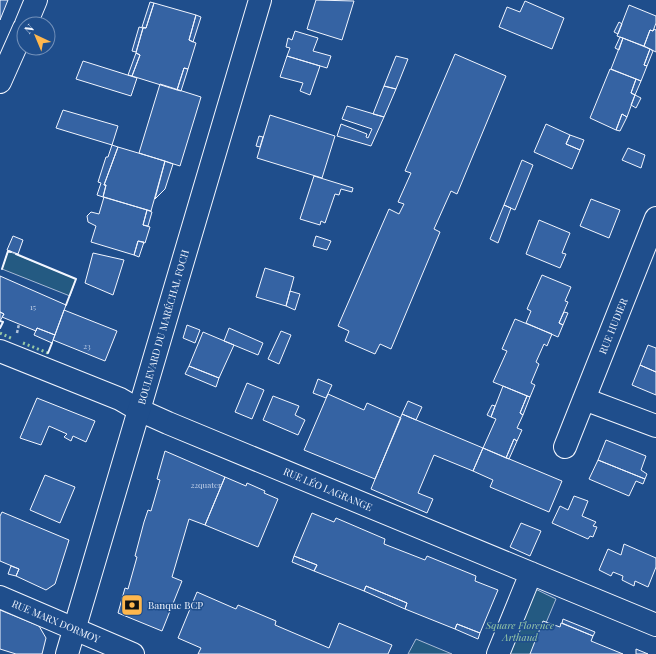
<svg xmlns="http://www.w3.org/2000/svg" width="656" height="654" viewBox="0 0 656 654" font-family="'Playfair Display',serif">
  <rect width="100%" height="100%" fill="#1f4e8c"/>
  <path fill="#245a82" stroke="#a8bbd7" d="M8,251L76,279L70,296L2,269Z
    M519,581L556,599L533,654H487Z
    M416,639L452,654H408Z"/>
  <path fill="#3563a3" stroke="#f2f6ff" d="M0,0H8L0,20Z
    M316,0L354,1L342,40L307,29Z
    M525,1L564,18L552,49L499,27L507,7L520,12Z
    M150,2L154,3L146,28L142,27Z
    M154,3L196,15L189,40L196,43L188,69L184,68L177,90L132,76L140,55L136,53L143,28H146Z
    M629,5L656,16V23L653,31L650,30L644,46L617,36Z
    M196,15L201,17L193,42L189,40Z
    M619,22L622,24L618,34L614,32Z
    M139,27L143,28L136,52L132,51Z
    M654,29L656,30V52L644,46L650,30L653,31Z
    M295,31L318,38L313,51L331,56L327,68L287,56L290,48L286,47L288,38L292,40Z
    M620,37L623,38L619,50L615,48Z
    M623,38L650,49L644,65L647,66L641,81L611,69Z
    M650,49L653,51L647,66L644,65Z
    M136,53L140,55L132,76L128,75Z
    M455,54L506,76L457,194L451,191L434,229L440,232L391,349L380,344L375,354L345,341L349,331L338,326L389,209L399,214L404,204L398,202L411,173L405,171Z
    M287,56L320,66L310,95L300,91L303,83L280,77Z
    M396,56L408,59L396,89L384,86Z
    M83,61L137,78L131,96L76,79Z
    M184,68L188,69L181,91L177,90Z
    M610,69L636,79L631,93L635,95L627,117L622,114L616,130L590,118Z
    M636,79L641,81L635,95L631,93Z
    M160,84L201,97L180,166L139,153Z
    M384,86L396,89L384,117L373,114Z
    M635,95L641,98L636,108L631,105Z
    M347,106L384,117L371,146L337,136L341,124L367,134L366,137L368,138L372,129L342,119Z
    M63,110L118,126L112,145L56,128Z
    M622,114L627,117L620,131L616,130Z
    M270,115L335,136L322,178L257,158Z
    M546,124L570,135L566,144L580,150L572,169L534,152Z
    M570,135L584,140L580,150L566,144Z
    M259,136L263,137L260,147L256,146Z
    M112,145L118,147L104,185H106L103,197L97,195L101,183L98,182L106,157H108Z
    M118,147L165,161L151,211L103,197L106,185H104Z
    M628,148L645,155L641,168L622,160Z
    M522,160L533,165L515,210L504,205Z
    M165,161L173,164L165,189L155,199Z
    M314,176L353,188L352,192L341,189L339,195L335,194L325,223L321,221L320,225L300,219Z
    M104,197L147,210L143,225L150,227L145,243L138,241L134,255L91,242L96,226L88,222L87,216L91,212L99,214Z
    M591,199L620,210L609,238L580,226Z
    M504,205L511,208L498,243L490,239Z
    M147,210L152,212L148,226L143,225Z
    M539,220L570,233L562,253L566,254L560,268L526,254Z
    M13,236L23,240L18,254L7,250Z
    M316,236L331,241L327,250L313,246Z
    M138,241L144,242L139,257L134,255Z
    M93,253L124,260L113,295L85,283Z
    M265,268L294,277L286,306L256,297Z
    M542,275L571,287L565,301L568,302L559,323L563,325L558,337L526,323L531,311L527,309Z
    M0,276L66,305L55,335L37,328L36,331L2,317L4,314L0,312Z
    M290,291L300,294L295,310L286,306Z
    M64,310L117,331L105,361L53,340Z
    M0,312L4,314L0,321Z
    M564,312L568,313L563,325L559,323Z
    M515,319L552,334L547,346L544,344L536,362L539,364L531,383L535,385L530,397L493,382L507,351L502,349Z
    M187,325L200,330L195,343L183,338Z
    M37,328L55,335L52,343L34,335Z
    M229,328L263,343L258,355L224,341Z
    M281,331L291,335L279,364L268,359Z
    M203,332L234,345L219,378L189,366Z
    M648,345L656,348V372L640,365Z
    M640,365L656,372V395L632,385Z
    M189,366L219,378L216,387L185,374Z
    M318,379L332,385L326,398L313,393Z
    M247,383L264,390L252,419L235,412Z
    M503,386L527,396L520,413L523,415L517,428L522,430L517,441L514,439L506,458L483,448L496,419L491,417Z
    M328,394L364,410L367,403L401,418L375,479L304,450Z
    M273,396L299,406L295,415L305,420L298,435L263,420Z
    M527,396L530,397L523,415L520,413Z
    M37,398L95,421L86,442L73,436L71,441L64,437L67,434L49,426L41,445L20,438Z
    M408,401L422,407L416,420L402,414Z
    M492,405L495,406L491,417L487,415Z
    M402,414L483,448L473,471L434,455L418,493L433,499L427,513L371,489Z
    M514,439L517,441L509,459L506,458Z
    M606,440L646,456L641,470L647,474L645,479L598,460Z
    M483,448L562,481L549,512L490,487L493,480L473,471Z
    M165,451L225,477L205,525L189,519L172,577L182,581L162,631L118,613L125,588L128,589L137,557L135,556L144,522L148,510L151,511L160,480L157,479Z
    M598,460L645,479L643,484L636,481L629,496L589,479Z
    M45,475L75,487L60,523L30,510Z
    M225,477L246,486L247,483L265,491L264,493L278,499L258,547L205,525Z
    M574,496L588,501L582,516L596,522L593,526L597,527L593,537L590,536L588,539L552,523L560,506L568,510Z
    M2,512L69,540L55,584L46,590L16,576L19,569L0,561V516Z
    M312,513L334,522L336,518L385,539L384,544L425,560L427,556L476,576L475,581L498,590L480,633L457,624L455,629L405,609L407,603L366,586L364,591L314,571L317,565L294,556Z
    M521,523L541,531L530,556L510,547Z
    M624,544L656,558V567L648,587L635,581L634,586L622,580L623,576L613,572L611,576L599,570L608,549L621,555Z
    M294,556L317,565L314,571L292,562Z
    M11,566L19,569L16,576L8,574Z
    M366,586L407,603L405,609L364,591Z
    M197,592L236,609L238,605L276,621L275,625L329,648L339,623L392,645L388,654H198L201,648L178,638Z
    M0,610L39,626L46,638L42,654H16L0,649Z
    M563,619L595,632L593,636L562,623Z
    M543,621L560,627L561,623L593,636L591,641L623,654H530Z
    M457,624L480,633L478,639L455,629Z
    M636,649L648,654H636Z"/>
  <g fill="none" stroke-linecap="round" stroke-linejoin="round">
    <g stroke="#f2f6ff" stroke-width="24">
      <path id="street" d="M26,24L36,0
        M0,82L24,28
        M0,351L120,399L139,410L168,423L656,625
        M584,399L656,426
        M565,447L656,218
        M0,597L133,654
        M498,654L531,573"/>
    </g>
    <g stroke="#f2f6ff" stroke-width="24">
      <path id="secondary" d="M67,654L260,0"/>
    </g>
    <path stroke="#b3c4dc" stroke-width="2.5" stroke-dasharray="3 2" stroke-linecap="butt" d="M17,333L19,324"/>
    <use href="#street" stroke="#1f4e8c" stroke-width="22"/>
    <use href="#secondary" stroke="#1f4e8c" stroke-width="22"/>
    <path stroke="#97c8a6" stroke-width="3" stroke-dasharray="2 3" stroke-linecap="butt" d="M0,333L13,339
      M23,343L48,353"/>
    <path stroke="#f2f6ff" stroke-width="2" d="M16,254L76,279L66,305
      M2,269L8,251L11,252
      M0,328L3,322L0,321
      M48,353L52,343"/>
  </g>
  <defs>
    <g id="bank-square" transform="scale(1.15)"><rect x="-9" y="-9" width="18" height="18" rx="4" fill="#ffb74d" stroke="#1f4e8c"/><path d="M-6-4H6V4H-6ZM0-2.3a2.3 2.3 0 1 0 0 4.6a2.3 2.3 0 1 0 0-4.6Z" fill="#111"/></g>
  </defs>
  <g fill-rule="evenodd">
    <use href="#bank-square" x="132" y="605"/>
  </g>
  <g text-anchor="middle" stroke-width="3" stroke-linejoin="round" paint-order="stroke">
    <g font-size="8" fill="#c3d1e8">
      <text x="33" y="310">15</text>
      <text x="87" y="349">23</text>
      <text x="206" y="488">22quater</text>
    </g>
    <g font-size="10" fill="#f2f6ff" stroke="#1f4e8c">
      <text transform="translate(613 326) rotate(-68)" y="4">RUE HUDIER</text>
      <text transform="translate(163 327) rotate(-74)" y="4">BOULEVARD DU MARÉCHAL FOCH</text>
      <text transform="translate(328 489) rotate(23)" y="4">RUE LÉO LAGRANGE</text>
      <text transform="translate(56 621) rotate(23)" y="4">RUE MARX DORMOY</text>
    </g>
    <g font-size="10" fill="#f2f6ff" stroke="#1f4e8c" text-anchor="start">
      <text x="148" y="609">Banque BCP</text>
    </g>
    <g font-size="10" font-style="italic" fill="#97c8a6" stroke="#1f4e8c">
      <text x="520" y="629">Square Florence<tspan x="520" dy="12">Arthaud</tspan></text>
    </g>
  </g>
  <g transform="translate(36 36) rotate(316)"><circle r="19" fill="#1f4e8c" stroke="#7391ba"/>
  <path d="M0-3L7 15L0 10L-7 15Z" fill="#ffb74d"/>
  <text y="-6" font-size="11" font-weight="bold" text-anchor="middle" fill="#f2f6ff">N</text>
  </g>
</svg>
